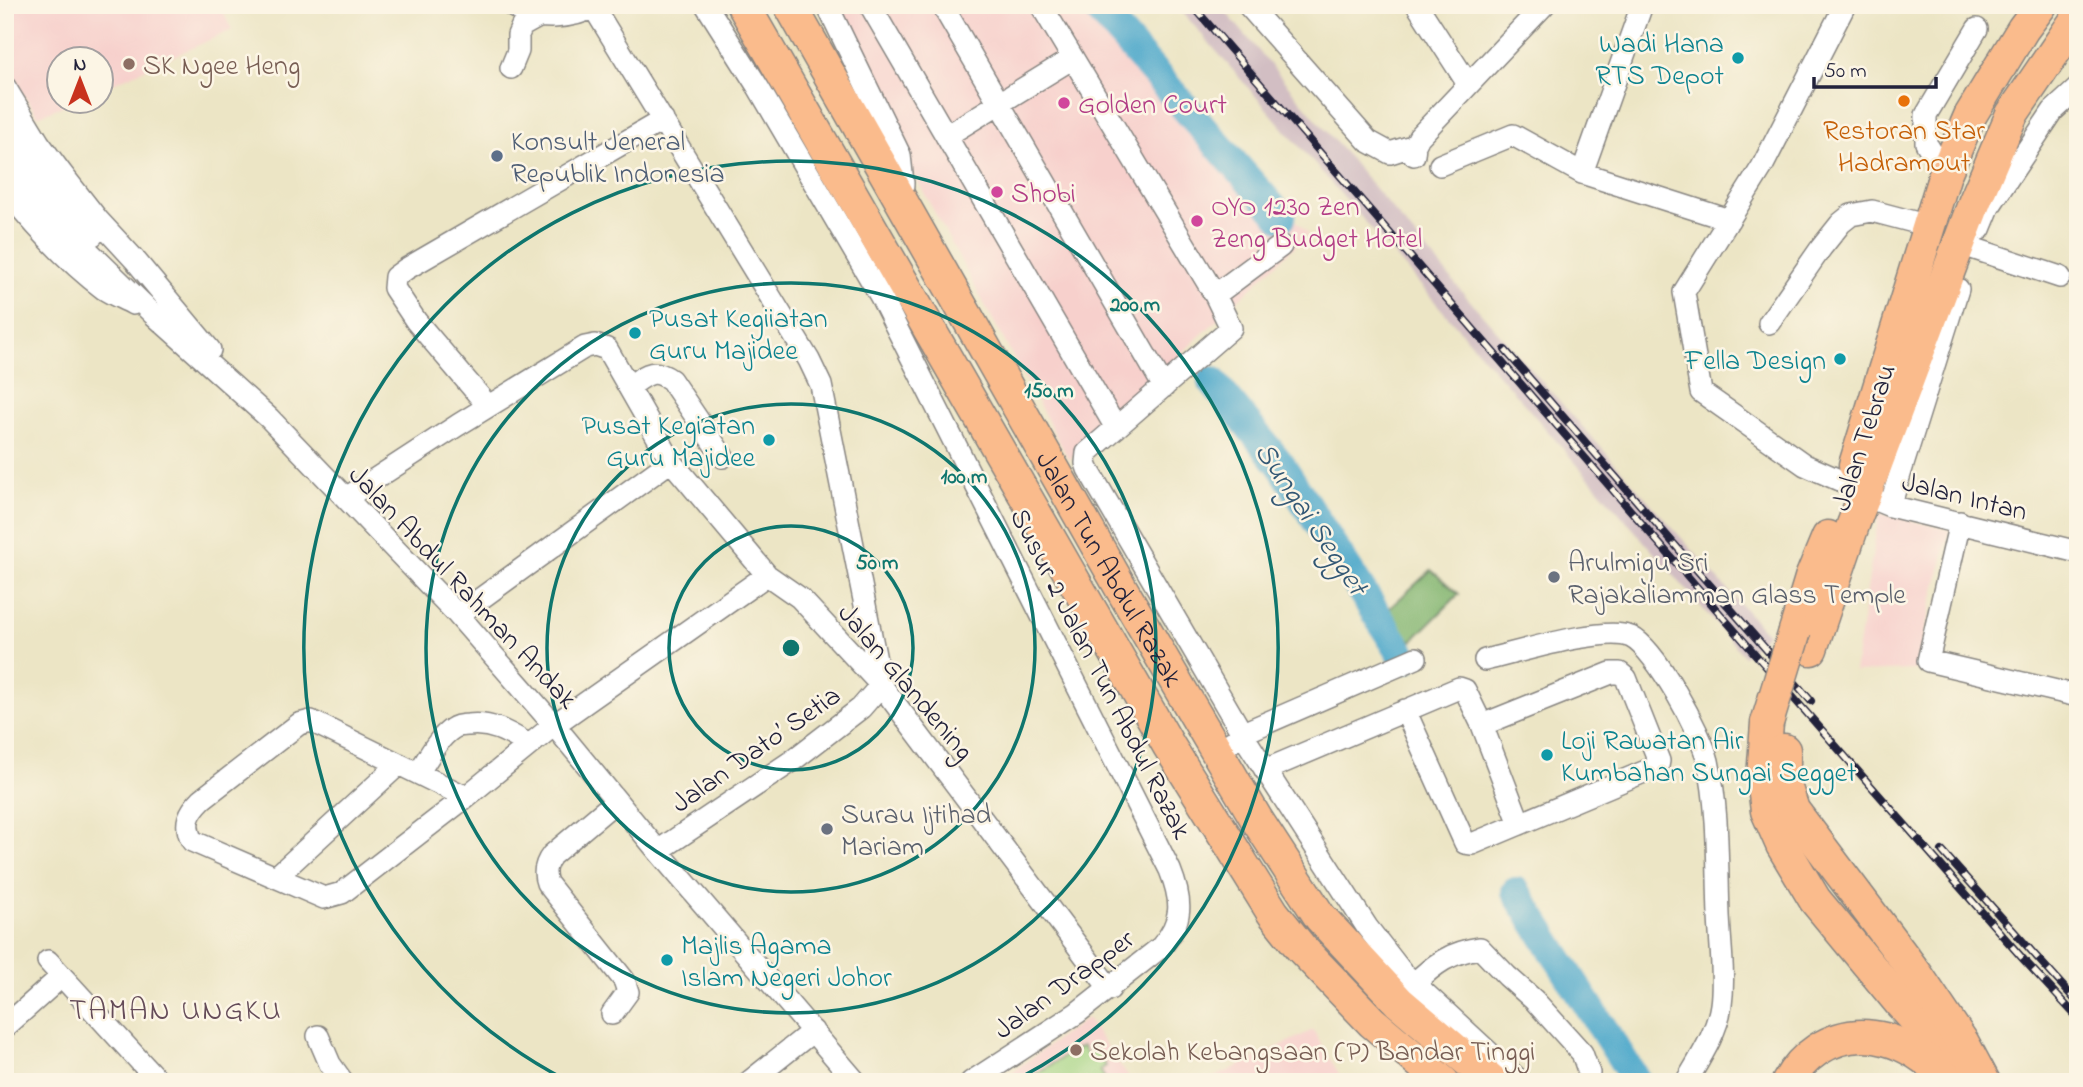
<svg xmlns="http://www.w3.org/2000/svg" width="2083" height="1087" viewBox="0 0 2083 1087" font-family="'Indie Flower',sans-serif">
  <rect width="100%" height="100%" fill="#fcf5e5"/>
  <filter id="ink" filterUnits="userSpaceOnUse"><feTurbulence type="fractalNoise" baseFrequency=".0143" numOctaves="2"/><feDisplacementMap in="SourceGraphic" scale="14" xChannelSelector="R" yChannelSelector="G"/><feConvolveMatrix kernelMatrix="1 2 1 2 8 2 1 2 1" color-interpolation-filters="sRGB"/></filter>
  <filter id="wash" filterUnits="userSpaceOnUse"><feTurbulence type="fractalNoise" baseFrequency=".00686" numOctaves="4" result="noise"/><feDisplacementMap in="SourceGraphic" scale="28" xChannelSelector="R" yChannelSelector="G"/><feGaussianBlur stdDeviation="1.57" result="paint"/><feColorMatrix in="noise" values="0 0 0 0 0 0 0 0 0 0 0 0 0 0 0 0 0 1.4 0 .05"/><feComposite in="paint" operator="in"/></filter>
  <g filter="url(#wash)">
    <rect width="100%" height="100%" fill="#ece5c5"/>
    <path fill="#f7d0cc" d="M5,5H220L232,30L102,88V60H60V102H72L38,116L5,68Z
      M822,5H1110L1308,234L1069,460Z
      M1879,513L1950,530L1915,670L1854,672Z
      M1087,1018L1132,1082H998Z
      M1313,1030L1344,1082H1205Z"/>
    <path fill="#d2bec3" d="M1176,5H1220L1464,294L1767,634L1744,656Z"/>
    <path fill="#a3d381" stroke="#627a5e" stroke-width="2" d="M1082,1046L1087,1054L1096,1049L1106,1066L1100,1070L1107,1082H1022Z"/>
    <path fill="#82b56f" stroke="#526c55" stroke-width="2" d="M1431,570L1459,594L1412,641L1381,616Z"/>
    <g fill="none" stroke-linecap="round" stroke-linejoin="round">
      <path stroke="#4da8cb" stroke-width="30" d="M1095,5L1281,217
        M1212,381L1281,465L1405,659
        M1516,892L1637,1082"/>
    </g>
  </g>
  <g filter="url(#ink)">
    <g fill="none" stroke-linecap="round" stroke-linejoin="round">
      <g stroke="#878480" stroke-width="24">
        <path id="minor" d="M511,5C536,23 572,19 599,5
          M706,5L758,87L881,297L1170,870C1182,900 1184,921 1161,947L1077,1013L971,1082
          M827,5L900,155L903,183L902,199
          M870,5L1116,428
          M942,5L1164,387
          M1041,5L1215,295L1231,328L1087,453L1086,463L1088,469L1246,740L1367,927L1402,972L1521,1082
          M1248,5L1368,141L1390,153L1415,145
          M1417,5L1468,84
          M1845,5L1762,167L1684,292L1701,392L1805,465L1848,484
          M594,8L809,360L821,385L881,685
          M511,68L518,51V35L522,26L540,16
          M5,87L39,143L62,174L98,220L135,260L210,350
          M5,118L56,193L93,235
          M946,136L1073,58
          M5,153L36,200L153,314L269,418L458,615L554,725L658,851L856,1082
          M1414,155L1415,145L1419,137L1544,5
          M1440,165L1513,135L1582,173L1729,220
          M1582,173L1642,5
          M1945,174L1926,143V115L1977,29
          M5,189C34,225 66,261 104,289C113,295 124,299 133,304
          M1980,229L1989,207L2053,111L2078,88
          M1972,248L2060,277
          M1215,295L1281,246
          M1769,323L1821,248L1841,223L1851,215L1872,211L1929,226
          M629,387C646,375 652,367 671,380L723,457
          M488,406L416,321L394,288L395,277L406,269L663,120
          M346,498L458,425L585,347L595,345L607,349L671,461L767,575L800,598L881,685L1110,989
          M1878,501L1890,506L2078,552
          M1890,506L1958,289
          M1960,522L1928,661L2078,696
          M458,615L671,461
          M1485,660C1516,653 1605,625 1631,637C1656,649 1701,733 1708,761C1719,811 1717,864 1719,915C1720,944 1725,976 1721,1005C1717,1033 1700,1058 1686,1082
          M1405,710L1465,843L1472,844L1658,766L1659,761L1626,678L1620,673H1611L1482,725
          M1230,743L1250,730L1416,658
          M1265,770L1459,688L1465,690L1482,725L1520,824
          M418,773C428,759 437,739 452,729C456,726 462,725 468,725C492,722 509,733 529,745
          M466,797L311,721L299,724L202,799C189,812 183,823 192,841L324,898L342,893L466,797L554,725L767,575
          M658,851L792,761L861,708L881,685
          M276,877L399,764
          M48,961L159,1082
          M1414,984C1434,964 1451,952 1480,948L1507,976L1534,1000L1582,1053L1589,1073L1587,1082
          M612,1014L628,992L624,980L547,883C543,872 545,864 552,855L616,801
          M5,1027L62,976
          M318,1036L330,1064L343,1082
          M749,1082L813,1031"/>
      </g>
      <g stroke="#878480" stroke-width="35">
        <g id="highway">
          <path d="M743,5L1169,746L1273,913L1301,948L1372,1022L1443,1082"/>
          <path id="s1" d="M790,5L1121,588L1257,820L1320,917L1399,1002L1493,1082"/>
          <path d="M1855,465L1945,174L1970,116L2023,29L2041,5"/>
          <path d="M1795,631L1811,578L1828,537"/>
          <path d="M1811,649L1853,525L1975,201L2012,114L2078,17"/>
          <path d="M1767,723L1763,778L1767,811L1782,845L1815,900L1902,1005L1935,1041L1947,1056L1958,1082"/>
          <path d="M1784,750V782L1793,810L1917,975L1963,1043L1984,1082"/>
          <path d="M1788,1082C1795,1069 1805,1058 1817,1050C1861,1021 1911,1041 1944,1076"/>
        </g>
      </g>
      <use href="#minor" stroke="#fff" stroke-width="21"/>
      <use href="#highway" stroke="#fabb8c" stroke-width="32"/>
      <g stroke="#22223b" stroke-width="8">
        <path id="rail" d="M1192,5L1762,662L2024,960L2078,1018
          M1505,350L1811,701
          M1942,851L2078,1003"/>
      </g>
      <use href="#rail" stroke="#fcf5e5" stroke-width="5" stroke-dasharray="16" stroke-linecap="butt"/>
      <g stroke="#878480" stroke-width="35" stroke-linecap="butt">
        <path id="highway-bridge" d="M1767,723L1795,631"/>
      </g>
      <use href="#highway-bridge" stroke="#fabb8c" stroke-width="32"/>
    </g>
  </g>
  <g fill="none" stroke="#0f766e" stroke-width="3.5">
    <circle cx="791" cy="648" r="122"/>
    <circle cx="791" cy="648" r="244"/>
    <circle cx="791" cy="648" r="365"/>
    <path d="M566 1080A487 487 0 1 1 1016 1080"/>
  </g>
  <g fill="#0f9aa8" stroke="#fcf5e5" stroke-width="2.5">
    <circle cx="1738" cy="58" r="7"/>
    <circle cx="635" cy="333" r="7"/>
    <circle cx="1840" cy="359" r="7"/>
    <circle cx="769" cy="440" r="7"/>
    <circle cx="1547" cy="755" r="7"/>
    <circle cx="667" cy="960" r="7"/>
  </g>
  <g fill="#8d6e63" stroke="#fcf5e5" stroke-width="2.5">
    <circle cx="129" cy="64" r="7"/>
    <circle cx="1076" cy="1050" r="7"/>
  </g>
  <circle fill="#e8710a" stroke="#fcf5e5" stroke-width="2.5" cx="1904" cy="101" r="7"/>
  <g fill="#d1479c" stroke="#fcf5e5" stroke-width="2.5">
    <circle cx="1064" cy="103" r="7"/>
    <circle cx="997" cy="192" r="7"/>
    <circle cx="1197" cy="221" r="7"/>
  </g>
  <circle fill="#5c6f8a" stroke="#fcf5e5" stroke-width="2.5" cx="497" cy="156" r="7"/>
  <g fill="#6b7280" stroke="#fcf5e5" stroke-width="2.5">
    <circle cx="1554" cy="577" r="7"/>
    <circle cx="827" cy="829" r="7"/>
  </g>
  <g text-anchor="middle" stroke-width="5" stroke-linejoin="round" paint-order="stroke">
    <g font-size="28" fill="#0d838f" stroke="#fcf5e5" text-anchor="end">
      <text x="1724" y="52">Wadi Hana<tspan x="1724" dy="32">RTS Depot</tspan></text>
      <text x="649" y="327" text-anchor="start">Pusat Kegiiatan<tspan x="649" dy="32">Guru Majidee</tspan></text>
      <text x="1826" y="369">Fella Design</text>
      <text x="755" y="434">Pusat Kegiatan<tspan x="755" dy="32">Guru Majidee</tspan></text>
      <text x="1561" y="749" text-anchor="start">Loji Rawatan Air<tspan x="1561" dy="32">Kumbahan Sungai Segget</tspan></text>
      <text x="681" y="954" text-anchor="start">Majlis Agama<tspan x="681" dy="32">Islam Negeri Johor</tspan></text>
    </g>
    <g font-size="28" fill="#785e54" stroke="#fcf5e5" text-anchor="start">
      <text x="143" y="74">SK Ngee Heng</text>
      <text x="1090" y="1060">Sekolah Kebangsaan (P) Bandar Tinggi</text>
    </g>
    <g font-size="28" fill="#b23c85" stroke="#fcf5e5" text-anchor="start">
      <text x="1078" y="113">Golden Court</text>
      <text x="1011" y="202">Shobi</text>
      <text x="1211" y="215">OYO 1230 Zen<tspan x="1211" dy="32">Zeng Budget Hotel</tspan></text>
    </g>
    <g font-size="28" fill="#c56008" stroke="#fcf5e5">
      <text x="1904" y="139">Restoran Star<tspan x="1904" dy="32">Hadramout</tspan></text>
    </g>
    <g font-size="28" fill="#4e5e75" stroke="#fcf5e5" text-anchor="start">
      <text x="511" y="150">Konsult Jeneral<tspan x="511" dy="32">Republik Indonesia</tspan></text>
    </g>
    <g font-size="28" fill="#22223b" stroke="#fcf5e5">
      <text transform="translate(1862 437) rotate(-72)" y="10">Jalan Tebrau</text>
      <text transform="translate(1965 495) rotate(14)" y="10">Jalan Intan</text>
      <text dy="10" stroke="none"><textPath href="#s1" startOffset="648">Jalan Tun Abdul Razak</textPath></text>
      <text transform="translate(464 586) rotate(47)" y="10">Jalan Abdul Rahman Andak</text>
      <text transform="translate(1102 673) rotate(63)" y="10">Susur 2 Jalan Tun Abdul Razak</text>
      <text transform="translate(907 681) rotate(50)" y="10">Jalan Glandening</text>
      <text transform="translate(755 748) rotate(-35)" y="10">Jalan Dato’ Setia</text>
      <text transform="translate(1063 983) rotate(-36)" y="10">Jalan Drapper</text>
    </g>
    <g font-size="28" fill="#5b616d" stroke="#fcf5e5" text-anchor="start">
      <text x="1568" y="571">Arulmigu Sri<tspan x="1568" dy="32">Rajakaliamman Glass Temple</tspan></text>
      <text x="841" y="823">Surau Ijtihad<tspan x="841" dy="32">Mariam</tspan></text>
    </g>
    <g font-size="30" font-style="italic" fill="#335875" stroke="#fcf5e5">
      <text transform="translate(1312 518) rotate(56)" y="10">Sungai Segget</text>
    </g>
    <g font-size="30" letter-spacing="2" fill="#654c59" stroke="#fcf5e5">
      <text x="176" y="1019">TAMAN UNGKU</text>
    </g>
  </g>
  <circle cx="791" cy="648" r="10" fill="#0f766e" stroke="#fcf5e5" stroke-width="3.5"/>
  <g font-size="21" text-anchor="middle" font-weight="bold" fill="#0f766e" stroke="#fcf5e5" stroke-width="5" stroke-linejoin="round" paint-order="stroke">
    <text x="1135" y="311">200 m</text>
    <text x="1049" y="397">150 m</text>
    <text x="964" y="483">100 m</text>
    <text x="877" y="569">50 m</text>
  </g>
  <rect width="2083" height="1087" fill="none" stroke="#fcf5e5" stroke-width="28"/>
  <g transform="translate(80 80)"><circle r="33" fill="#fcf5e5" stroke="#a5a1a1" stroke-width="2"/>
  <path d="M0-5L12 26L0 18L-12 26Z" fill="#c8321e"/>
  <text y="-10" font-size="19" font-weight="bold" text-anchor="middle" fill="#22223b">N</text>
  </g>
  <path d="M1814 77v10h122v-10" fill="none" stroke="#22223b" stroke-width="3.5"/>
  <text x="1824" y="77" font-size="21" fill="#22223b" stroke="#fcf5e5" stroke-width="5" paint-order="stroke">50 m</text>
</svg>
